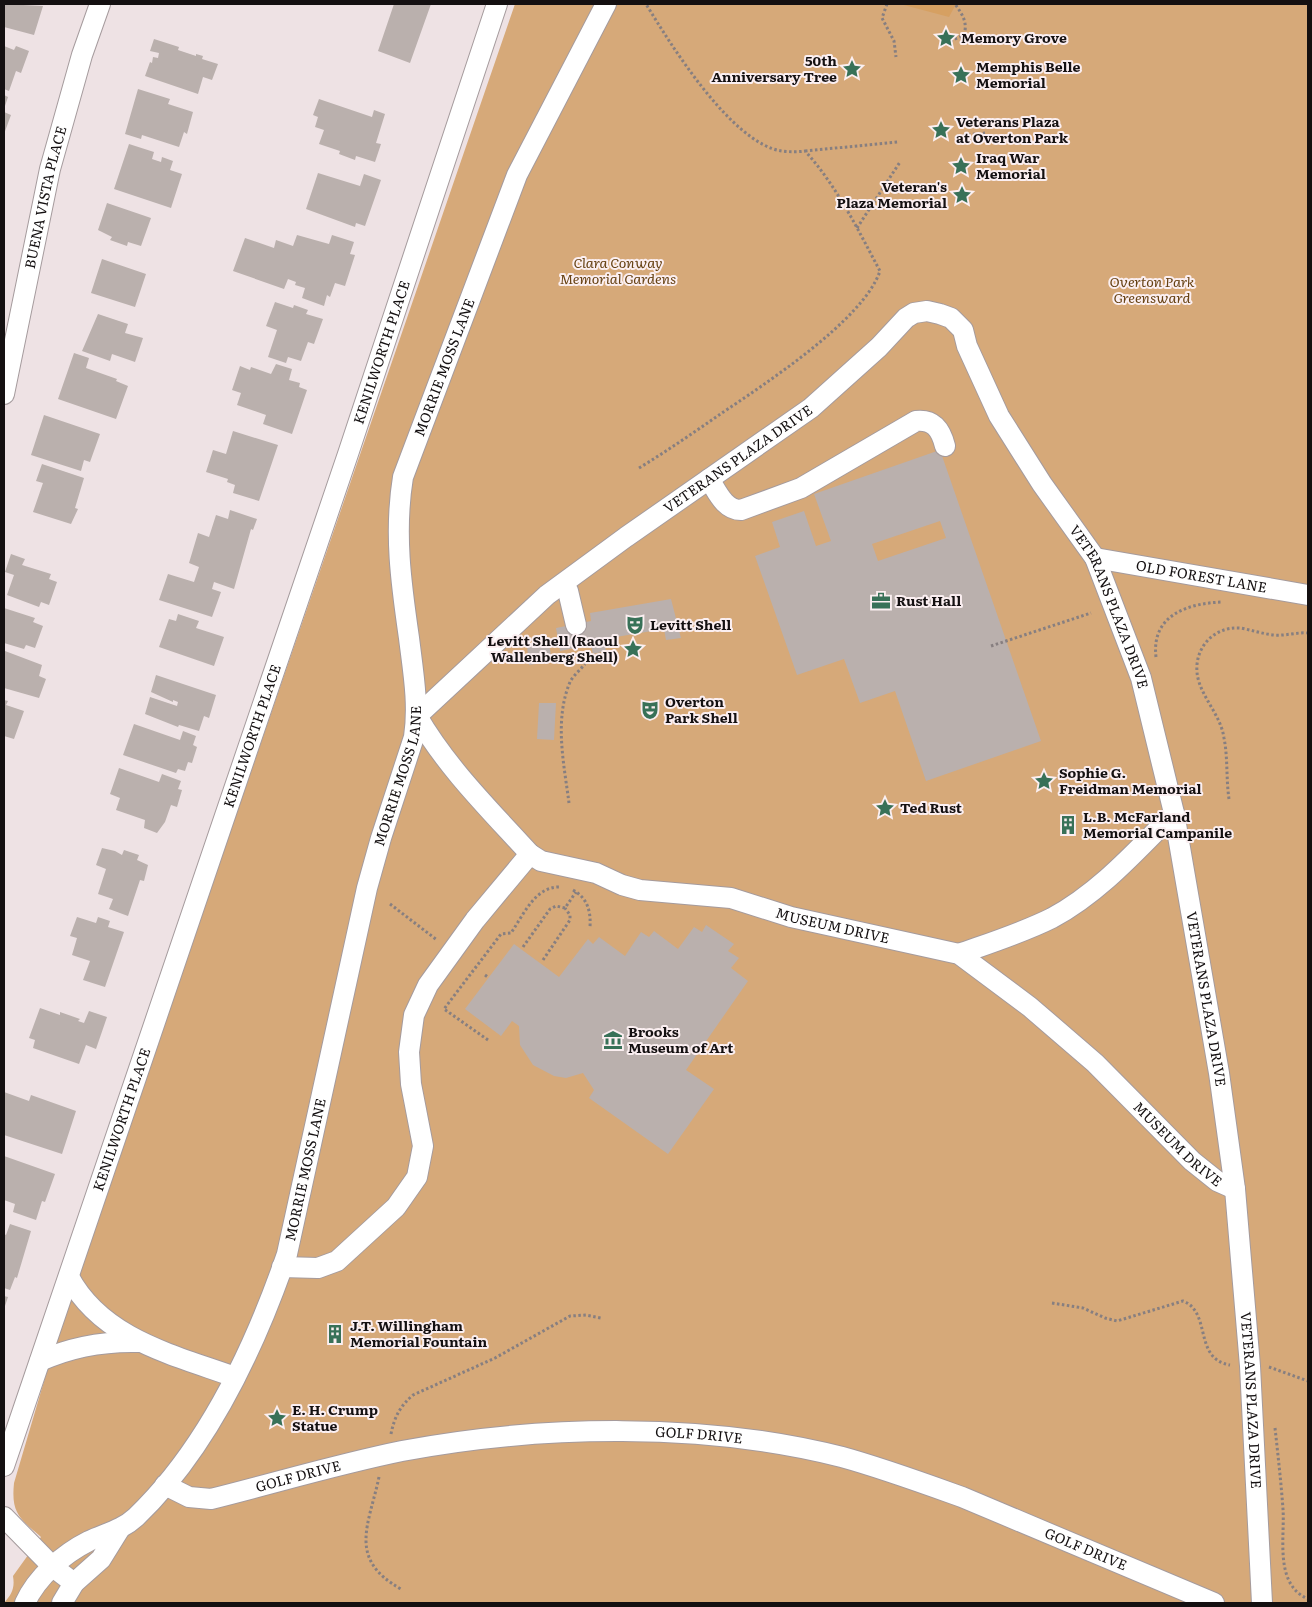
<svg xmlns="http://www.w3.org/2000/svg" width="1312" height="1607" viewBox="0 0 1312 1607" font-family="Literata,serif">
  <rect width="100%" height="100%" fill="#eee2e4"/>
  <path fill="#d6a979" d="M515,4H1308V1603H4C12,1594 15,1588 13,1576L41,1537C19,1518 11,1513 14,1483L60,1327Z"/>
  <path fill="#d6a062" d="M900,4H956L949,17Z"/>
  <path fill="#bab0ad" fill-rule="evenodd" d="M4,4L43,6L34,35L4,27Z
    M394,4H431L410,63L378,51Z
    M154,39L179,47L178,50L196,56V54L203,56L202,59L218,64L212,80L203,77L198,94L145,76L150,62L152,63L153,57L158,58L159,53L150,51Z
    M4,46L14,50L16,46L29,51L21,73L16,71L9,91L4,89Z
    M138,89L170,99L168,104L193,112L187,134L184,132L179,147L142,135L141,139L125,134Z
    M4,95L8,97L4,109Z
    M319,99L372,117L374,110L385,114L376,143L381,144L375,162L356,156L355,160L339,154L340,151L319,144L324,130L315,127L318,117L313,115Z
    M4,112L11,115L4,134Z
    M129,144L154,152L152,159L161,162L162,157L173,161L170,170L182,174L171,208L114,189Z
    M318,173L360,186L364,174L381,180L365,226L356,223L355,227L306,209Z
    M107,203L151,218L141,246L128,242L127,246L110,240L112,237L98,230Z
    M297,235L329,244L332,235L354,242L350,254L355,255L345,286L335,283L330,297L327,295L324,306L302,298L305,288L295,285L296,282L288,279L284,289L233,271L245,238L274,248L276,240L293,246Z
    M102,259L146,274L135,307L91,293Z
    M275,302L293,308L294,305L308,310L306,314L323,319L314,344L308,342L301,361L288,357L286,363L268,357L277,330L266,326Z
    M98,314L128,324L125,333L143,338L135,362L112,354L110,361L82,351Z
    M74,353L89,358L86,368L117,379L116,381L128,386L116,419L58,399Z
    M276,364L292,369L289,380L300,383L299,387L307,390L292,434L263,424L266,415L237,405L241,393L232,390L240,366L250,370L251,367L271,374Z
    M44,415L100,434L90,462L84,460L81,471L31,455Z
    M233,431L278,445L259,501L233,493L235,485L227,482L228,479L206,472L213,450L226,454Z
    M940,450L1041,741L926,781L895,691L860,703L844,659L797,675L755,556L780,547L772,522L804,511L816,546L831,541L814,494ZM940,521L946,538L878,561L872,544Z
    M42,464L84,478L75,508L78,509L71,524L33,512L43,483L36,481Z
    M230,510L257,519L253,530L251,529L234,589L214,582L212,589L221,592L212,617L159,600L168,574L194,582L199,567L189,563L198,533L209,537L216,515L228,519Z
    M11,554L25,559L22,565L51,574L49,579L57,582L49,605L41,602L39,607L7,595L14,575L5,572Z
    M671,599L681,638L666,640L664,629L604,639L606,651L593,654L591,645L560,651L556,628L591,621L590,613Z
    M4,608L35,618L33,622L43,626L35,648L26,645L24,649L4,643Z
    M178,614L199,621L196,628L224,637L214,666L159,647L169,619L176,621Z
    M549,643L552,662L529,665L527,646Z
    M5,651L42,665L39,676L46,679L39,698L4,688Z
    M156,675L216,695L209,718L204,716L199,731L179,725L178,727L145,714L150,697L177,706L178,702L173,700V702L151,692Z
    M4,700L8,701L6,705L24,711L14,739L4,736Z
    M539,703H556L554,740L537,739Z
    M134,724L180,740L183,731L196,736L193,745L197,747L192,763L188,762L185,771L178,769L176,773L123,755Z
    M119,768L159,782L162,774L181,781L178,789L182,790L177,807L171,805L165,822L157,833L144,828L145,820L116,810L120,798L110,794Z
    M1064,820L1074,822L1072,831L1062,829Z
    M102,848L115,851L122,855L124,850L139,855L137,860L148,865L144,881L140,880L128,916L109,909L113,899L98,894L106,869L96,865Z
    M77,917L96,923L98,917L110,921L108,927L124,932L105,987L83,980L90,961L72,955L77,938L70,936Z
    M706,925L734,944L728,951L739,958L731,968L748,981L686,1070L714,1089L668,1154L589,1098L594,1090L583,1073L566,1078L554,1076L533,1065L520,1045L519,1026L512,1021L501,1036L465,1009L514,944L559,977L588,939L593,944L599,937L625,956L641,932L649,937L654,931L678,949L694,927L702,932Z
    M40,1008L60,1015V1012L80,1019L78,1021L84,1023L89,1011L107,1017L96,1049L86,1045L79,1064L33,1048L35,1040L29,1038Z
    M4,1092L29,1101L31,1095L76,1111L62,1154L4,1135Z
    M4,1156L55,1174L45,1202L42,1201L36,1220L13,1212L15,1204L4,1200Z
    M10,1224L31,1231L17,1278L15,1277L10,1290L4,1288V1234L6,1235Z
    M4,1296L8,1297L4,1309Z
    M328 1333a7 7 0 1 1 14 0a7 7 0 1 1-14 0Z"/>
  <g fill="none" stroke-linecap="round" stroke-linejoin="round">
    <g stroke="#a59b9d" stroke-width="22">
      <g id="minor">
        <path id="s1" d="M4,394L50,169L82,55L100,4"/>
        <path d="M709,479C717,491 724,510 741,510L801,488L916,421C934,419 941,430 945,446"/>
        <path id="s2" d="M1095,558L1308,595"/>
        <path d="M563,584L568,591L576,625"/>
        <path id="s3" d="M417,716L547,595L626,537L811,408L879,347L906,318L914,313L927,311L940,314L951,318L963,330L967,346L999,416L1042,484L1095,558L1141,678L1174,813L1219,1073L1235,1189L1250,1366L1262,1603"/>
        <path id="s4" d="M417,716C447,768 490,810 530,854L541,861L596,873L622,885L640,890L731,898L791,917L959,954L1030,1007L1095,1063L1192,1161L1217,1181L1235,1189"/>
        <path d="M959,954C990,943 1022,933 1052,918C1100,892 1136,851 1174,813"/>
        <path d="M282,1267L318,1268L337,1261L396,1207L417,1177L423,1146L411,1084L409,1052L414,1015L428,985L475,920L530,854"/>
        <path d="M69,1277C102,1339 174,1355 235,1377"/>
        <path d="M40,1361C73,1346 104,1341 139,1342"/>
        <path id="s5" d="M4,1466L348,454L497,4"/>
        <path id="s6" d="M165,1485L189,1497L211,1499C275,1483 338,1464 402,1451C540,1425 705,1422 842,1457C882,1468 923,1483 962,1497L1214,1603"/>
        <path d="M4,1517L53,1567L74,1583"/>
        <path id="s7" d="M25,1603C37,1577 63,1554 89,1541C106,1533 122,1530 136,1517C208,1448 255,1347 287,1254L367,888L381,838L414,737C419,704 413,671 409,638C401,583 394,532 403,477L517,175L606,4"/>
        <path d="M62,1603L74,1583L101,1559L119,1530"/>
      </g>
    </g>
    <path stroke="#877f80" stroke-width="3" stroke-dasharray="2.5 2.5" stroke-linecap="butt" d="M887,4L882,18L894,41L896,57
      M941,45L964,35C968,22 962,14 955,4
      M958,136L985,133
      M805,151L898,142
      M857,228L900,162
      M639,468C667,451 693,433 719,415C763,385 863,321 880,271C858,230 837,186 805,151C798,152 790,152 782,151C732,144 671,45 646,4
      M991,646L1091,613
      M1156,657C1151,615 1188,603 1223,602
      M1229,799C1226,779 1228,758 1224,738C1221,717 1205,701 1199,682C1190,654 1210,626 1240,628C1252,630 1263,634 1274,635C1286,636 1297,632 1308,633
      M569,803C564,764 554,720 570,682C573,676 580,670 585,664
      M573,890C587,898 591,910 590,927
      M390,904L437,940
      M523,947L550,909L556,906L565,908L576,892
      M543,960L570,920V915L565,908
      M485,975L489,978
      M488,1040L444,1009L501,934L511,933C524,914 535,887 559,887
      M1052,1303L1083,1308L1105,1318L1117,1321L1183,1301C1212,1312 1193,1359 1230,1365
      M1269,1367L1308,1381
      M1275,1428C1278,1455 1281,1482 1283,1509C1285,1538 1274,1584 1308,1599
      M391,1434C394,1418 400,1406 413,1395L495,1358L570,1316L586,1315L601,1318
      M379,1477C369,1525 347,1559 401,1589"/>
    <use href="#minor" stroke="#fff" stroke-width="20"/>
  </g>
  <defs>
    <g id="sight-bare" transform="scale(1.5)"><path d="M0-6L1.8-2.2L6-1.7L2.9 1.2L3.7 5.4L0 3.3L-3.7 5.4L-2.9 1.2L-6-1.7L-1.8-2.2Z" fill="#387158" stroke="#fbeff1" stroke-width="2.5" paint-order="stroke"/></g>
    <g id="office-bare" transform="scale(1.5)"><path d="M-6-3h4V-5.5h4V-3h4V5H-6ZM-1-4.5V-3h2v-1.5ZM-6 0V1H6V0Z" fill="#387158" stroke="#fbeff1" stroke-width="2.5" paint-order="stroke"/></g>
    <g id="theatre-bare" transform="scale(1.5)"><path d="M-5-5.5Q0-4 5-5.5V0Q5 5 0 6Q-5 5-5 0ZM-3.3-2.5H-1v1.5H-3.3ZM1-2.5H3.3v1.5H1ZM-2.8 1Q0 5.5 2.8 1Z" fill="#387158" stroke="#fbeff1" stroke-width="2.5" paint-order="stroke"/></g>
    <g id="building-bare" transform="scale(1.5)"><path d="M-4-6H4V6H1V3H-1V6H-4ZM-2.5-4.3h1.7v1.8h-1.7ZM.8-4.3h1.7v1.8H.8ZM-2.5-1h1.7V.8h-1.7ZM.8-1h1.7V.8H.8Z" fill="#387158" stroke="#fbeff1" stroke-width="2.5" paint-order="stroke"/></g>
    <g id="museum-bare" transform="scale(1.5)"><path d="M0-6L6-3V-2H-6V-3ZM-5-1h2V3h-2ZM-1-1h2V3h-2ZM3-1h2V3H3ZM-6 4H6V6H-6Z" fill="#387158" stroke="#fbeff1" stroke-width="2.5" paint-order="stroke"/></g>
  </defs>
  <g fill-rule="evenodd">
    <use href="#sight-bare" x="946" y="38"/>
    <use href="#sight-bare" x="852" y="69"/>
    <use href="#sight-bare" x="961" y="75"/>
    <use href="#sight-bare" x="941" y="130"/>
    <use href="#sight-bare" x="961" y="166"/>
    <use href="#sight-bare" x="962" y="195"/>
    <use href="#office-bare" x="881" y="601"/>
    <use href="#theatre-bare" x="635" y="625"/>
    <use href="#sight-bare" x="633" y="649"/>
    <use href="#theatre-bare" x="650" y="710"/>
    <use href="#sight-bare" x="1044" y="781"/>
    <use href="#sight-bare" x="885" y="808"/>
    <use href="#building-bare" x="1068" y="825"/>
    <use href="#museum-bare" x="613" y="1040"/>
    <use href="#building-bare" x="335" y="1334"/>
    <use href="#sight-bare" x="277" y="1418"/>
  </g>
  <g text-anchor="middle" stroke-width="4" stroke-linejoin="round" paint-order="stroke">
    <g font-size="14" font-weight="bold" fill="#141011" stroke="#fbeff1" text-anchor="start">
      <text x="961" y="43">Memory Grove</text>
      <text x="837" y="66" text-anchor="end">50th<tspan x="837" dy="16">Anniversary Tree</tspan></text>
      <text x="976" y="72">Memphis Belle<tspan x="976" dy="16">Memorial</tspan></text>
      <text x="956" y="127">Veterans Plaza<tspan x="956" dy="16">at Overton Park</tspan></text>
      <text x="976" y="163">Iraq War<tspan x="976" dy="16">Memorial</tspan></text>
      <text x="947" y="192" text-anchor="end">Veteran's<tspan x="947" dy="16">Plaza Memorial</tspan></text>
      <text x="896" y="606">Rust Hall</text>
      <text x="650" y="630">Levitt Shell</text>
      <text x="618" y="646" text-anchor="end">Levitt Shell (Raoul<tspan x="618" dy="16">Wallenberg Shell)</tspan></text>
      <text x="665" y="707">Overton<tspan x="665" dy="16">Park Shell</tspan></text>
      <text x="1059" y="778">Sophie G.<tspan x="1059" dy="16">Freidman Memorial</tspan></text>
      <text x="900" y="813">Ted Rust</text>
      <text x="1083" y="822">L.B. McFarland<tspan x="1083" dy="16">Memorial Campanile</tspan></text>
      <text x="628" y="1037">Brooks<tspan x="628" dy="16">Museum of Art</tspan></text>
      <text x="350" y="1331">J.T. Willingham<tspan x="350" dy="16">Memorial Fountain</tspan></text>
      <text x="292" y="1415">E. H. Crump<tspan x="292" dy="16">Statue</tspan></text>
    </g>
    <g font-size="14" fill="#141011" stroke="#fbeff1">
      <text dy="5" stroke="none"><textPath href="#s1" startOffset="201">BUENA VISTA PLACE</textPath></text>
      <text dy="5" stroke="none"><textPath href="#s5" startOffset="1176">KENILWORTH PLACE</textPath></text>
      <text dy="5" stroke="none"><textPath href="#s7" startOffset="1361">MORRIE MOSS LANE</textPath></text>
      <text dy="5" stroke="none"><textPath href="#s3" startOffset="412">VETERANS PLAZA DRIVE</textPath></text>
      <text dy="5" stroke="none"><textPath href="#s2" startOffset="108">OLD FOREST LANE</textPath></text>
      <text dy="5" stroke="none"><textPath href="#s3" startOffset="1012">VETERANS PLAZA DRIVE</textPath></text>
      <text dy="5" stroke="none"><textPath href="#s5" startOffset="771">KENILWORTH PLACE</textPath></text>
      <text dy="5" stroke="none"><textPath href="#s7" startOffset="941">MORRIE MOSS LANE</textPath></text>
      <text dy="5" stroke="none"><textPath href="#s4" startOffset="492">MUSEUM DRIVE</textPath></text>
      <text dy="5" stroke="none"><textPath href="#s3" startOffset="1418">VETERANS PLAZA DRIVE</textPath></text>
      <text dy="5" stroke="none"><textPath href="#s5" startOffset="366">KENILWORTH PLACE</textPath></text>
      <text dy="5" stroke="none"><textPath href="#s4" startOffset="912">MUSEUM DRIVE</textPath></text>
      <text dy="5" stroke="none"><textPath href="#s7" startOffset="536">MORRIE MOSS LANE</textPath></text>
      <text dy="5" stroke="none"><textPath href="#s3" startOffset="1822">VETERANS PLAZA DRIVE</textPath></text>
      <text dy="5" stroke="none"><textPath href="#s6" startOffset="544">GOLF DRIVE</textPath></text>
      <text dy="5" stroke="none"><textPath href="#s6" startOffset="139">GOLF DRIVE</textPath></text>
      <text dy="5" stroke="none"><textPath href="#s6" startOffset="950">GOLF DRIVE</textPath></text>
    </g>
    <g font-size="14" font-style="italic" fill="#664112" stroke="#fbeff1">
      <text x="618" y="268">Clara Conway<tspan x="618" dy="16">Memorial Gardens</tspan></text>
      <text x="1152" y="287">Overton Park<tspan x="1152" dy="16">Greensward</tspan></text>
    </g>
  </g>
  <rect width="1312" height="1607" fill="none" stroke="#141011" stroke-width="10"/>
</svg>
